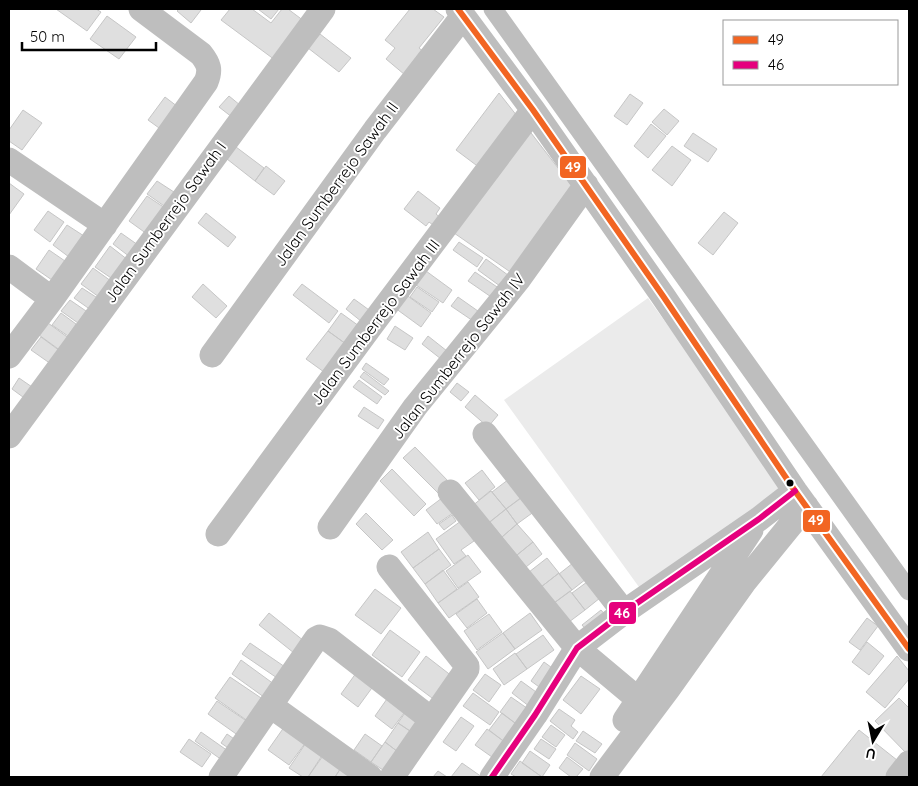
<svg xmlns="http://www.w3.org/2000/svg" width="918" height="786" viewBox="0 0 918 786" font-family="Quicksand,sans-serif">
  <rect width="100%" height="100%" fill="#fff"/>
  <path fill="#ebebeb" d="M648,298L788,492L644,594L504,400Z"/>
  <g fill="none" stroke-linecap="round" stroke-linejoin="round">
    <path stroke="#bebebe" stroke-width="19" d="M493,9L909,591"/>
  </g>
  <path fill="#dfdfdf" stroke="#c6c6c6" d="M56,9H96L101,12L87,31Z
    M179,9H200L201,10L191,23L177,11Z
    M230,9H252L271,23L282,9H288L304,21L275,60L221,20Z
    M258,9H279L271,19Z
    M410,9H433L444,17L419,48L430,57L411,80L386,59L395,48L385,40Z
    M107,16L136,37L119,59L90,39Z
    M320,34L351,58L339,72L308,48Z
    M499,93L521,121L484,171L456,150Z
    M630,94L643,103L627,125L614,116Z
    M229,96L246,110L237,121L219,107Z
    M165,97L182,110L166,133L148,120Z
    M664,109L679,121L667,135L652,122Z
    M23,110L42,123L22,150L9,141V130Z
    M651,124L666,136L648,158L634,146Z
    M528,129L578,194L519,278L454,233Z
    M693,133L717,149L708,162L684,146Z
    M672,146L691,160L672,186L652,170Z
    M236,147L264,168L255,181L227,159Z
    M266,166L285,181L274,195L255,181Z
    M157,181L177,194L167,208L147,194Z
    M9,183L24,194L9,215Z
    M418,191L440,208L436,214L443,220L437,228L429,222L426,226L404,209Z
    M147,196L165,208L147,234L129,221Z
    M48,211L64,222L50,242L34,230Z
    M724,212L738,223L713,255L698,243Z
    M206,213L236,237L228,247L198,223Z
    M67,225L84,236L69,257L53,245Z
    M121,233L138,245L130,257L113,244Z
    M459,242L483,258L477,267L453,250Z
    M110,246L128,260L114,280L95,267Z
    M49,250L65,261L52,280L36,269Z
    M486,259L512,278L504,289L478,270Z
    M93,268L111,281L99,297L81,284Z
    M426,271L452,290L443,303L416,285Z
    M475,272L503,291L497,301L468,281Z
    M203,284L227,306L216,318L192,297Z
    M302,284L338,311L329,323L293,295Z
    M417,287L439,302L432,312L410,297Z
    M82,288L99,299L91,310L74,298Z
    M405,294L431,313L421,327L395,308Z
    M458,297L485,316L479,325L451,306Z
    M354,299L376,315L367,326L346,309Z
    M70,300L86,311L78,323L61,311Z
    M61,313L76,324L68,336L52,325Z
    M341,313L359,326L346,344L328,331Z
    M48,323L70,339L61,351L39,335Z
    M395,326L413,338L405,350L387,339Z
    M328,331L346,344L324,372L306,359Z
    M428,336L447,351L441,359L422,344Z
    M41,337L60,351L51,364L31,350Z
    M366,363L389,379L384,385L362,369Z
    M364,372L389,391L385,395L360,377Z
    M19,378L35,389L27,400L12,389Z
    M359,380L382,397L377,404L353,387Z
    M457,383L469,392L461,401L450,392Z
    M475,395L498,415L488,427L465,407Z
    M364,407L384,420L378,429L358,416Z
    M415,447L450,483L439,494L403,458Z
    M392,469L426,504L414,516L380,481Z
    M482,470L495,487L479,500L465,483Z
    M513,476L527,493L506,509L492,492Z
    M491,491L506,509L487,524L472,506Z
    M524,496L535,511L517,524L506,509Z
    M442,498L453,513L437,524L426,510Z
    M506,509L517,524L502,537L490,522Z
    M366,513L393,540L382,550L356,524Z
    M452,515L456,521L444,530L439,524Z
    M461,521L474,541L461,550L466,556L454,564L436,539Z
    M517,524L533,542L517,555L502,537Z
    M428,532L439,549L413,568L401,552Z
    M533,542L542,554L526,567L517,555Z
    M439,549L451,565L425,584L413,568Z
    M468,555L481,572L458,588L446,571Z
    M547,558L559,573L541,587L529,572Z
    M573,563L586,579L572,590L559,574Z
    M443,570L457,589L438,603L425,584Z
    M559,573L572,590L554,603L541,587Z
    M468,582L479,597L449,618L438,603Z
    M587,582L600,598L585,610L572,593Z
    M375,589L401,608L381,634L355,615Z
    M570,591L585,610L569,622L554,603Z
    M477,599L487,613L467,628L456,614Z
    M601,610L607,617L588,632L582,625Z
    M269,613L304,641L294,653L259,625Z
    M530,613L542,630L515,649L503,633Z
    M489,614L502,632L477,650L464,631Z
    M867,618L878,626L860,650L849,642Z
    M390,630L420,652L402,677L372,655Z
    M503,633L515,649L488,669L476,652Z
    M543,635L554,650L527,669L516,654Z
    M867,642L884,656L869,675L852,662Z
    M250,643L288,669L280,680L242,654Z
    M515,653L527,669L504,685L493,669Z
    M426,656L457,680L440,704L408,680Z
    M897,656L909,671V679L885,708L866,692Z
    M241,660L278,687L268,700L232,674Z
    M544,662L559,673L546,692L531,681Z
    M359,669L377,681L358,707L341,694Z
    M485,674L501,685L489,702L473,690Z
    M581,676L600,689L581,714L563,700Z
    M230,677L267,702L252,724L215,698Z
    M521,681L543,697L534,710L512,693Z
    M473,693L499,712L490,725L463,706Z
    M389,696L407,709L392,729L375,716Z
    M511,697L534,713L523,729L500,712Z
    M899,698L909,708L908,755L875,721Z
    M217,701L248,722L239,736L208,714Z
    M409,707L427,719L416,735L398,723Z
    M559,709L575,720L571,726L578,732L573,739L550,721Z
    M502,713L523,729L510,746L489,730Z
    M461,717L474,726L456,751L443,742Z
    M287,723L309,738L289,765L268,750Z
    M398,723L416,735L402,755L385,742Z
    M551,725L565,735L556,747L542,737Z
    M487,729L510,746L499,762L475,745Z
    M859,730L902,764L891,777H821Z
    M583,731L602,744L595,753L576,741Z
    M201,732L228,751L222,760L195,741Z
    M227,734L240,743L234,752L221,743Z
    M365,734L382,746L371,762L354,750Z
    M189,739L211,754L202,767L180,752Z
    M541,739L556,749L549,759L534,749Z
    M308,740L325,751L308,777H303L289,768Z
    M385,742L402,755L389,774L371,762Z
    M575,743L597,759L589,771L567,755Z
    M530,751L550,765L542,777L522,763Z
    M325,753L343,765L335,777H308Z
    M567,757L583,769L576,777H571L559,768Z
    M520,761L542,777H516L511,774Z
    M462,763L482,777H451Z
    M342,766L358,777H335Z
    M438,771L447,777H433Z"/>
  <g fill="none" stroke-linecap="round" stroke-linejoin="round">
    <path stroke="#bebebe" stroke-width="25" d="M458,9L533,110L663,296L795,491L909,649
      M9,160L105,225
      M9,267L52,299
      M212,355L375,130L463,16
      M9,356L52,299L206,82C211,70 209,64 201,54L141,9
      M485,434L624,612
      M9,436L323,9
      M450,492L577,648L639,700
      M330,527L415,407L518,280L586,185
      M218,534L370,327L533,110
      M389,567L467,666V669L392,777
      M271,706L370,777
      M625,720L751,530
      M221,777L316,639L320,637L329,640L431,719
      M492,777L535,715L577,648L624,612L759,519L795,491
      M602,777L668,689L745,581L806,506
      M898,777L909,763"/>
    <g stroke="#fff" stroke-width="10">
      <path id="bus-1" d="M458,9L533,110L663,296L795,491L909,649"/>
    </g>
    <g stroke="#fff" stroke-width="10">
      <path id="bus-2" d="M492,777L535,715L577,648L624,612L759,519L795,491"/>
    </g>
    <use href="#bus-1" stroke="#f26522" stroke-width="6"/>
    <use href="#bus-2" stroke="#e5007d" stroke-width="6"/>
  </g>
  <circle fill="#000" stroke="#fff" stroke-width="2" cx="790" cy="483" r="4.5"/>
  <g text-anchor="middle" stroke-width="4" stroke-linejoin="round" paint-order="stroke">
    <g font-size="16" fill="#000" stroke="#fff">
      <text transform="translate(336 184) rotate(-54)" y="6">Jalan Sumberrejo Sawah II</text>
      <text transform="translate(165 222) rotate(-54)" y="6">Jalan Sumberrejo Sawah I</text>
      <text transform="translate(375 322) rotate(-53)" y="6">Jalan Sumberrejo Sawah III</text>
      <text transform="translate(458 356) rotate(-52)" y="6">Jalan Sumberrejo Sawah IV</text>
    </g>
  </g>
  <g stroke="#fff" stroke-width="2">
    <rect x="559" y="155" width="28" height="24" rx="5" fill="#f26522"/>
    <rect x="802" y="509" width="29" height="24" rx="5" fill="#f26522"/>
    <rect x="608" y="601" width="29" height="24" rx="5" fill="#e5007d"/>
  </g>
  <g font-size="14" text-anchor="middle" font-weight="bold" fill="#fff">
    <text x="573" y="172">49</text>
    <text x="816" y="525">49</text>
    <text x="622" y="618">46</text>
  </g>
  <rect width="918" height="786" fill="none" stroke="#000000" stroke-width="20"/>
  <rect x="723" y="20" width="175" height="65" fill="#ffffff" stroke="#999999"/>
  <rect x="733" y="36" width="25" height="8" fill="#f26522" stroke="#999999"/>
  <text x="768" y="45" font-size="15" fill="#000000">49</text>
  <rect x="733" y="61" width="25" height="8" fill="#e5007d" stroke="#999999"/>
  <text x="768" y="70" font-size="15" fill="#000000">46</text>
  <g transform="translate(873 741) rotate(190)" stroke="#ffffff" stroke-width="4" paint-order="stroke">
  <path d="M0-4L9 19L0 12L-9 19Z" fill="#000000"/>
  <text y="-8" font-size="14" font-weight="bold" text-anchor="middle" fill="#000000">U</text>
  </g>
  <path d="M22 42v8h134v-8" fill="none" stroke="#000000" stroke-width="2.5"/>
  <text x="30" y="42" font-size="15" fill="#000000" stroke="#ffffff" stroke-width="4" paint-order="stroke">50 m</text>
</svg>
